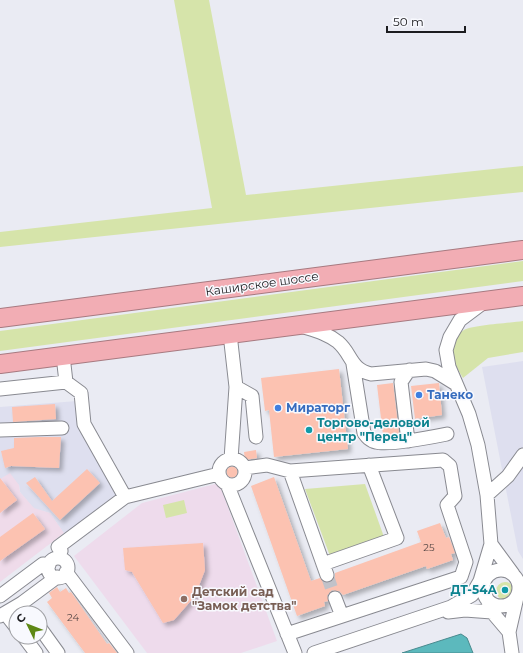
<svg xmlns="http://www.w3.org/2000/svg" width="523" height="653" viewBox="0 0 523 653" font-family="Montserrat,sans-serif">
  <defs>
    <filter id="shadow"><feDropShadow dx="3.5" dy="3.5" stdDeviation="2" flood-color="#0004"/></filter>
  </defs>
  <rect width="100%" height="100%" fill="#eaebf3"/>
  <path fill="#dedfef" d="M523,361V559L518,551L482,367Z
    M77,401L123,502L72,545L50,513L34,509L20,492L19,485L0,479V407Z"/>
  <path fill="#efdbea" d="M10,473L19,485L20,492L34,508L50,513L64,533L0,582V479Z"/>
  <path fill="#eedbec" d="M219,483L277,641L241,653H147L74,556L142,503Z"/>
  <path fill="#d6e4aa" d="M174,0H209L246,195L523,166V192L0,247V232L212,208Z
    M523,261V281L0,351V331Z
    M523,321V352L488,358L463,378C453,363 445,341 464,330C472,325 511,323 523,321Z
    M365,484L384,537L330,556L305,489Z
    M184,500L187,513L166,518L163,505Z
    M496 591a9 9 0 1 1 18 0a9 9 0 1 1-18 0Z"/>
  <path fill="#5cb9bd" stroke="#498a8e" d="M461,634L467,638L473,653H402Z"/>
  <path fill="#fcc2b1" filter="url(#shadow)" d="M339,369L348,449L274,457L269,410L265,411L261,378Z
    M393,383L399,434L383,435L377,385Z
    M439,383L442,415L415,419L411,386Z
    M55,404L56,419L13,422L12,407Z
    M38,437H61L59,468L11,466L5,468L1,451L14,448V438Z
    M256,450L257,458L245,460L244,452Z
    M226.5 472a5.5 5.5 0 1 1 11 0a5.5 5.5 0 1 1-11 0Z
    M87,469L100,483L60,520L26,483L35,477L52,501Z
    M274,477L311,581L320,578L325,583L330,582L335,577V573L421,542L417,531L440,523L446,538L449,537L455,553L451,554L453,560L427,569L426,566L343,595L340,592L332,590L329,593L328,601L324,602L325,606L297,616L251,486Z
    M0,478L17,500L0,513Z
    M33,513L45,529L0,561V537Z
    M203,543L205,570L195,596L174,620L163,623L132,572L125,570L123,548Z
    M57,587L60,592L66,588L69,593L71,592L107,644L109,643L117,653H85L47,602L52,598L49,593Z"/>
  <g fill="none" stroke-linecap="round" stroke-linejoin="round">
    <path stroke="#c1c2c9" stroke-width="13" stroke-dasharray="13 6" stroke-linecap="butt" d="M327,575L335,598"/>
    <g stroke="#898a91" stroke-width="15">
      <path id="minor" d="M484,302L460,320L450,337L446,350L449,367L469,414L478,445L487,495L491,544L480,581L492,612L509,632
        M304,327C317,331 328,334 338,342C352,354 350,369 371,374L426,369L435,371L456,384
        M230,334L236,387L231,459
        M63,356L66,382
        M353,364L364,433C367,437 370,441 376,442C388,446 432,437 447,434
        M236,387L252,396L256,437
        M0,389L66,382L81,393L84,424L125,497L219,474
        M0,430L62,428
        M408,441L401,382L409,370
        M219 472a13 13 0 1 1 26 0a13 13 0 1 1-26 0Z
        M245,468L267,465L290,471L443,460L450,466L455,496L447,505L466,562L461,577L287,634
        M290,471L327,575
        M227,484L295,653
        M487,495L508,476L523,455
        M491,544L513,574
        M58,558L61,551L58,547L125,497
        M48 568a10 10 0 1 1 20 0a10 10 0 1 1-20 0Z
        M323,564L397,538L369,465
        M483 588a18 18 0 1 1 36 0a18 18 0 1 1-36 0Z
        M66,572L127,653
        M0,596L43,564L49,565
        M335,598L342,616
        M448,612L465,610L492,612
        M5,613L22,603L57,577
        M0,616L5,613L16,627
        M40,628L58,653
        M24,637L36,653
        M314,653L451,607L472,595L480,581
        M512,653L509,632L517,597"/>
    </g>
    <g stroke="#a77a80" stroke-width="20">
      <path id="highway" d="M0,318L523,250
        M0,364L523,296"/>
    </g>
    <use href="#minor" stroke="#fff" stroke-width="13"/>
    <use href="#highway" stroke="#f2adb4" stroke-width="18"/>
  </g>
  <g fill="#3f7fe0" stroke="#f8f9fe" stroke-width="1.5">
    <circle cx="419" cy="395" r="4"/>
    <circle cx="278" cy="408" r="4"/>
  </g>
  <g fill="#0f9aa8" stroke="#f8f9fe" stroke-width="1.5">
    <circle cx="309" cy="430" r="4"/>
    <circle cx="505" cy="590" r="4"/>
  </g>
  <circle fill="#8d6e63" stroke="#f8f9fe" stroke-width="1.5" cx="184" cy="599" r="4"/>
  <g text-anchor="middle" stroke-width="3" stroke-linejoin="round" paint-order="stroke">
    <g font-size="10" fill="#544644">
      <text x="429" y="551">25</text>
      <text x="73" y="621">24</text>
    </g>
    <g font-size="12" fill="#1c1c1f" stroke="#f8f9fe">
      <text transform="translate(262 284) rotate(-8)" y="4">Каширское шоссе</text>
    </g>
    <g font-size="12" font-weight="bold" fill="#366cbe" stroke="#f8f9fe" text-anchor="start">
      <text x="427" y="399">Танеко</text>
      <text x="286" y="412">Мираторг</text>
    </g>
    <g font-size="12" font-weight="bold" fill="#0d838f" stroke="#f8f9fe" text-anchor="start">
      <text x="317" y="427">Торгово-деловой<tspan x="317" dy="14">центр "Перец"</tspan></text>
      <text x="497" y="594" text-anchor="end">ДТ-54А</text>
    </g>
    <g font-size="12" font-weight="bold" fill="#785e54" stroke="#f8f9fe" text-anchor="start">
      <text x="192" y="596">Детский сад<tspan x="192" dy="14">"Замок детства"</tspan></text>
    </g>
  </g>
  <g transform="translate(28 625) rotate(313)"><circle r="19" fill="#f8f9fe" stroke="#a0a1a5"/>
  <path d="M0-3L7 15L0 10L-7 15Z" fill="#5e8815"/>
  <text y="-6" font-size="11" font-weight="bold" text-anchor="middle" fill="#1c1c1f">С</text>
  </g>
  <path d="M387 26v6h78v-6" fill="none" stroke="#1c1c1f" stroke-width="2"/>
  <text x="393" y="26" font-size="12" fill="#1c1c1f" stroke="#f8f9fe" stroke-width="3" paint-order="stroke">50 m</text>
</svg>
